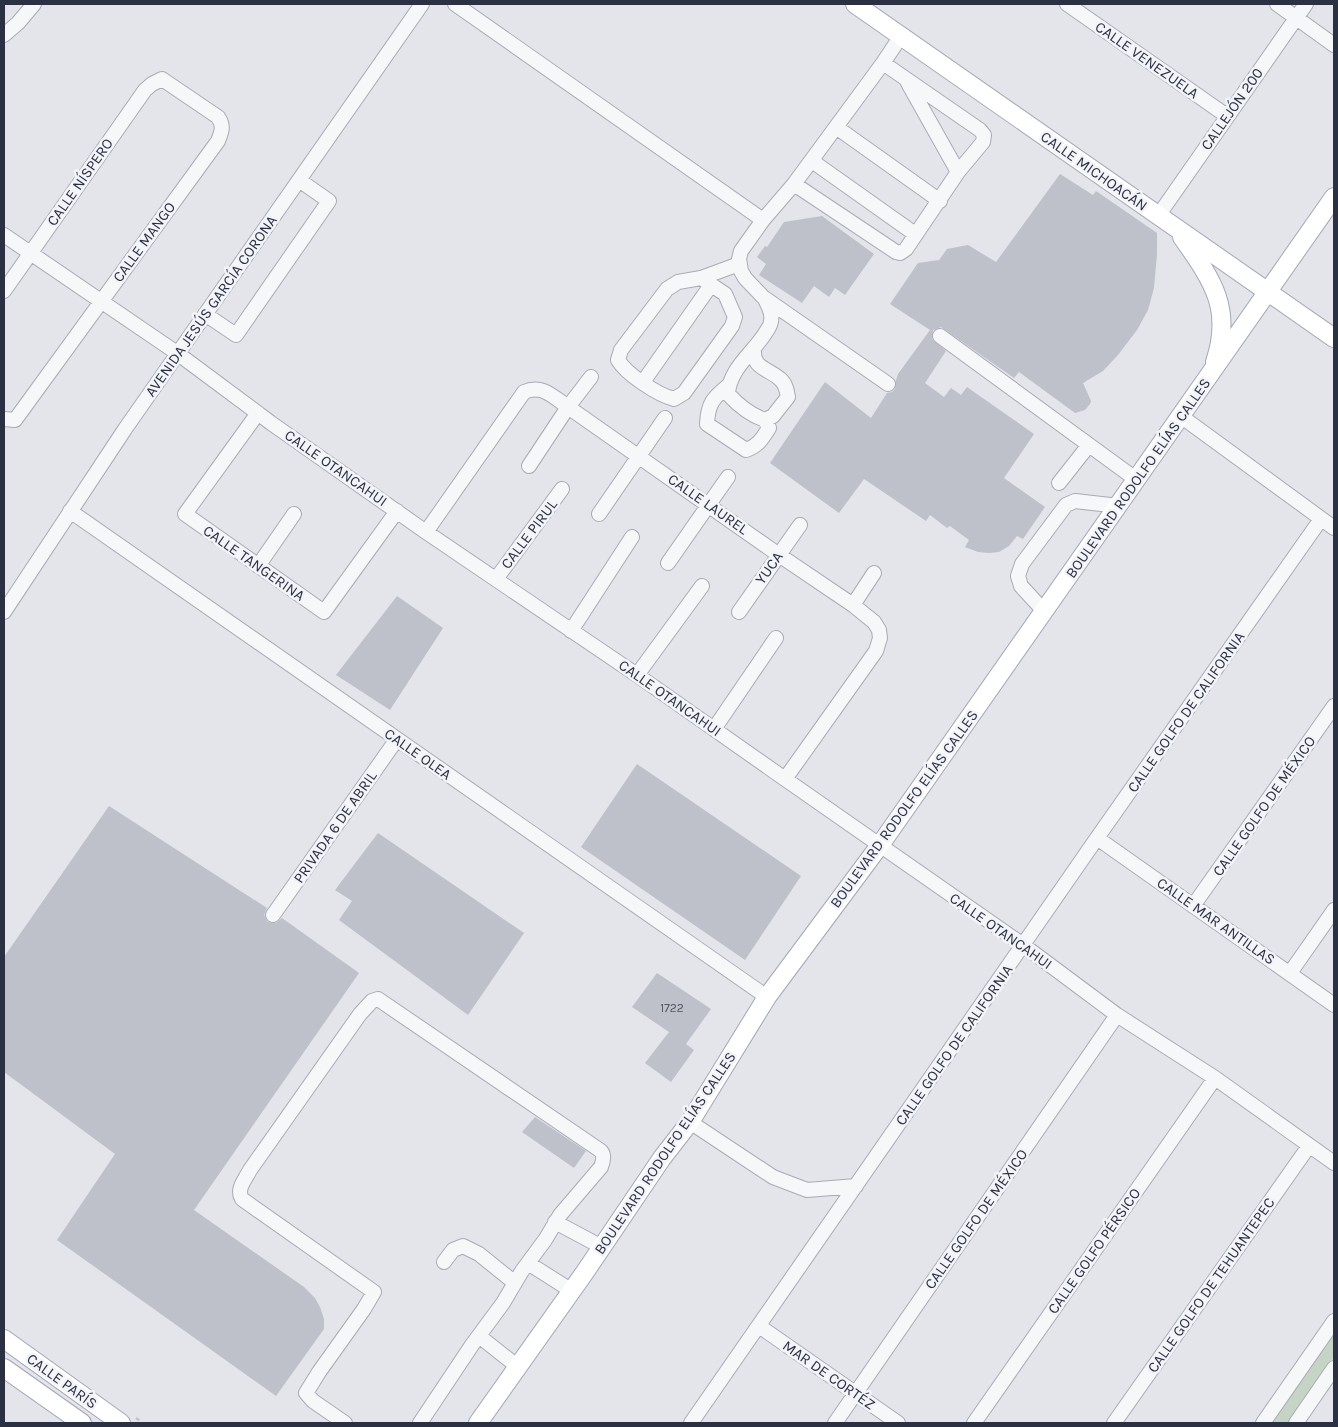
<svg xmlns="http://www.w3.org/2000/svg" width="1338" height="1427" viewBox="0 0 1338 1427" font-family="Karla,sans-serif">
  <rect width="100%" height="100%" fill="#e3e5eb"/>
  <path fill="#c6d4c5" d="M1334,1331V1357L1288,1423H1270Z"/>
  <path fill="#bec0ca" d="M1060,174L1093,195L1096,191L1157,233V254L1154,288L1148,310L1137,330L1118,355L1103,371L1083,383L1091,401L1090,404L1085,410L1075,413L1019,372L1014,378L941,327L933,330L932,339L946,351L925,383L944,397L951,388L961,395L967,387L1034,434L1004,478L1045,507L1023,539L1017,536L1009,546L999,552L989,553L978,552L965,547L969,540L950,526L947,528L930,515L926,521L864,479L839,513L770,463L825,382L871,418L887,393L892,392L895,389L896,380L898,374L930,330L890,304L918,263L939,260L947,249L968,245L996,262Z
    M822,216L874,254L845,295L835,288L829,297L814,286L802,303L759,275L766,264L757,257L765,246L767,247L784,222Z
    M397,596L443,628L390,710L336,675Z
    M637,764L801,876L745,960L581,847Z
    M109,806L267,908L264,915L268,922L276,923L282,918L359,973L194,1210L304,1287L315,1298L320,1307L324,1319V1329L276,1396L57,1240L115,1154L4,1072V957Z
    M378,833L524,933L468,1015L339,920L352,901L335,890Z
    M657,973L711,1009L686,1044L694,1050L671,1082L645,1063L669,1032L632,1007Z
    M535,1117L586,1151L574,1168L522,1132Z"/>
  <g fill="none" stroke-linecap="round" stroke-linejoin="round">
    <g stroke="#a8abb5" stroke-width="16">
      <path id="minor" d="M455,4L763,220
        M1067,4L1227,116
        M1277,4L1334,45
        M4,35L18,23L34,4
        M908,83L958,172
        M836,127L940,201
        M812,161L915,234
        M794,184L896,252L900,253L906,249L958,172L983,142L984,135L980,130L883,63
        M1158,216L1306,4
        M4,235L177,353L271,423L426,532L637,675L785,779L1023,945L1117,1015L1215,1078L1334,1163
        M701,278L725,294L735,317L732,326L684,393L674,399C658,395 626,374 618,360L621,350L667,289L678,282L701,278L739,264
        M4,291L145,90L152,84L162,79L218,117C224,126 222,131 218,141L15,420L4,419
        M205,314L236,335L329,201L299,180
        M940,336L1137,480
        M754,348C752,369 768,368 780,379C786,384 787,391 788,397L773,416L765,420C750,415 739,406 728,394C729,369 754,352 766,332C768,329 771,325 771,321C773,313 768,306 765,299
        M643,382L711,285
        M888,384L763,297L745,278L741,271L739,259L741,251L763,220L794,184L883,63L901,36
        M729,385C713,398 708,403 707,424L746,450C758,446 762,439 769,428L765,420
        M258,413L185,514L324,612L397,511
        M1182,417L1334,528
        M529,466L568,407L591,377
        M1059,483L1089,445
        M70,511L767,997
        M599,514L665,418
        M426,532L524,392C543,384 553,397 568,407L779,555L853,605L874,622L879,630L880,638L876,651L785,779
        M668,563L728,477
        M258,566L294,514
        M496,579L562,489
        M853,605L874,573
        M1044,611L1021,586L1018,576L1022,564L1066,505L1075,501L1119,506
        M4,612L125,429L422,4
        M739,612L800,525
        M571,631L632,537
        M637,675L702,586
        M714,729L776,638
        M1097,838L1334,1005
        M1193,906L1334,706
        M273,915L397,739
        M1290,973L1334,910
        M690,1122L773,1177L807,1190L856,1186
        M555,1222L602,1247
        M444,1262L453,1250L463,1246L479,1254L515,1283
        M528,1263L572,1291
        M759,1326L898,1423
        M479,1336L518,1367
        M345,1423L313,1401L306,1393L319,1372L364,1309L374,1292L242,1199C236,1189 245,1180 250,1170L360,1014L372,1001L378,999L601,1151C605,1156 603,1162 601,1167L560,1215L545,1240L522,1271L503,1303L472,1345L420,1423
        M691,1423L1097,838L1321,519
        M835,1423L1117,1015
        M974,1423L1215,1078
        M1114,1423L1309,1146
        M1263,1423L1334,1321
        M1296,1423L1334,1368"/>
    </g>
    <g stroke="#a3a7b6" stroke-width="20">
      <path id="major" d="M855,4L1334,338
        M1182,237C1212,280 1233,308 1215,362
        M4,1339L121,1423
        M4,1368L82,1423
        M478,1423L585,1272L662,1158L690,1122L767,997L880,845L1334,197"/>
    </g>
    <path stroke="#c1c3ca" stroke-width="2.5" stroke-dasharray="4 4" stroke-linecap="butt" d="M136,1418L143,1423"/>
    <use href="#minor" stroke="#f6f7f9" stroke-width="14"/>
    <use href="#major" stroke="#fff" stroke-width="18"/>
  </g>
  <g text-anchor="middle" stroke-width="5" stroke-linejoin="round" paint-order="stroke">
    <g font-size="12" fill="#505465">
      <text x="672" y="1012">1722</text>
    </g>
    <g font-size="15" fill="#2b3043" stroke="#f3f4f8">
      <text transform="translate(1147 60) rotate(35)" y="5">CALLE VENEZUELA</text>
      <text transform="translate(1232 109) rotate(-55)" y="5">CALLEJÓN 200</text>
      <text transform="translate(1094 171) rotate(35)" y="5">CALLE MICHOACÁN</text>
      <text transform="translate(80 182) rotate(-55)" y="5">CALLE NÍSPERO</text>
      <text transform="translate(144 242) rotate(-54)" y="5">CALLE MANGO</text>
      <text transform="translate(211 306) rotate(-55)" y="5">AVENIDA JESÚS GARCÍA CORONA</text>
      <text transform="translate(336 468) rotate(35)" y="5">CALLE OTANCAHUI</text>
      <text transform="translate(1138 478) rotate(-55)" y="5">BOULEVARD RODOLFO ELÍAS CALLES</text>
      <text transform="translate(708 504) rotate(35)" y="5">CALLE LAUREL</text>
      <text transform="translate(529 534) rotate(-53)" y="5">CALLE PIRUL</text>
      <text transform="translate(254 563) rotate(35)" y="5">CALLE TANGERINA</text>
      <text transform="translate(769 568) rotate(-55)" y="5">YUCA</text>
      <text transform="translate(670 698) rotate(35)" y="5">CALLE OTANCAHUI</text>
      <text transform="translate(1186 712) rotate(-55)" y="5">CALLE GOLFO DE CALIFORNIA</text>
      <text transform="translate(418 754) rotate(35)" y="5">CALLE OLEA</text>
      <text transform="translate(1264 806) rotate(-55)" y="5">CALLE GOLFO DE MÉXICO</text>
      <text transform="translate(904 809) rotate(-54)" y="5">BOULEVARD RODOLFO ELÍAS CALLES</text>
      <text transform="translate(335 827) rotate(-55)" y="5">PRIVADA 6 DE ABRIL</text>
      <text transform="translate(1216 921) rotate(35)" y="5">CALLE MAR ANTILLAS</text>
      <text transform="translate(1001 931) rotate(35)" y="5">CALLE OTANCAHUI</text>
      <text transform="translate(954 1045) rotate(-55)" y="5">CALLE GOLFO DE CALIFORNIA</text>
      <text transform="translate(665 1153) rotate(-56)" y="5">BOULEVARD RODOLFO ELÍAS CALLES</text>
      <text transform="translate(976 1219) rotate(-55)" y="5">CALLE GOLFO DE MÉXICO</text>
      <text transform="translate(1094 1251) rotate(-55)" y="5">CALLE GOLFO PÉRSICO</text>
      <text transform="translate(1211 1285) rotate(-55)" y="5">CALLE GOLFO DE TEHUANTEPEC</text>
      <text transform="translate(829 1375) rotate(35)" y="5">MAR DE CORTÉZ</text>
      <text transform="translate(62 1381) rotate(36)" y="5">CALLE PARÍS</text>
    </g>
  </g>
  <rect width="1338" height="1427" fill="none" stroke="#2b3043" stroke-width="10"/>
</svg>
